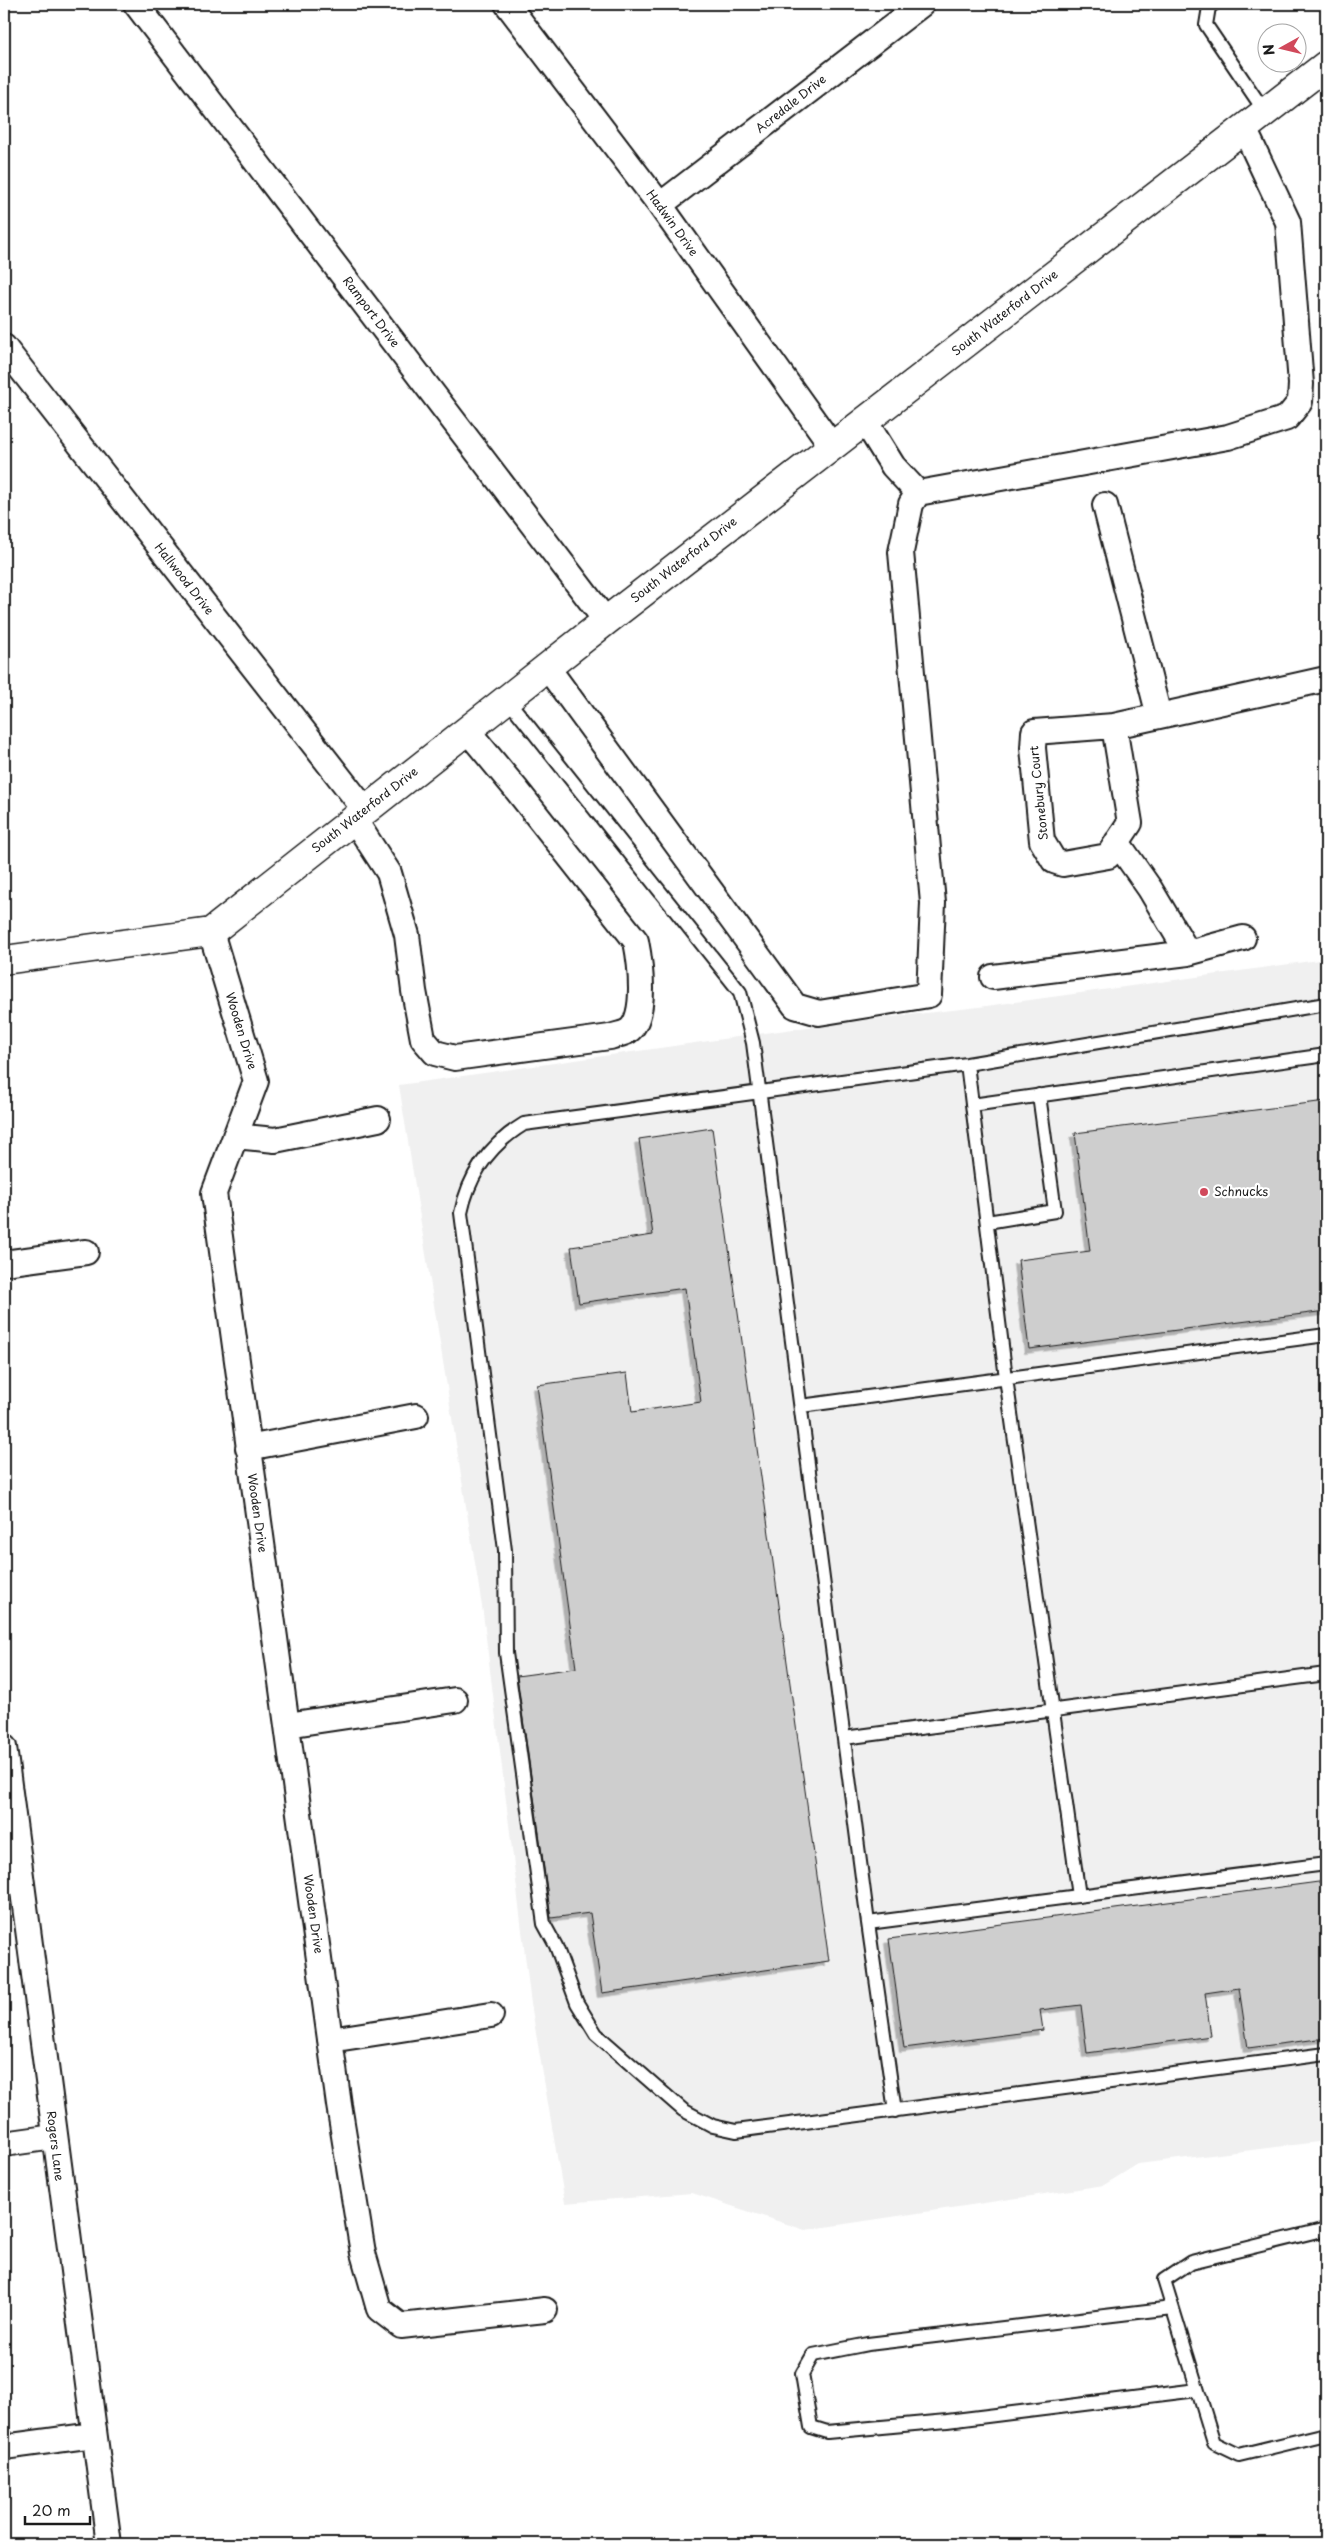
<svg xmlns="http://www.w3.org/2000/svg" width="1330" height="2548" viewBox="0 0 1330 2548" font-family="'Playpen Sans',sans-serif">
  <defs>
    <filter id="shadow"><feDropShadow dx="-4.5" dy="4.5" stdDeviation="0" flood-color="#0004"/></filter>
  </defs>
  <rect width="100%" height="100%" fill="#fff"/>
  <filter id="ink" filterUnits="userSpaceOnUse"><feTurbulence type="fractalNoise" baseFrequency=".02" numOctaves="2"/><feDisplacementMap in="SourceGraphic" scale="10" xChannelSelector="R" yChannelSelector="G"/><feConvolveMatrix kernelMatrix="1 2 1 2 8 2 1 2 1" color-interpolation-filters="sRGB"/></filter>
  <g filter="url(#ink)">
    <path fill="#f0f0f0" d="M1326,959V2141L1138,2164L1104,2185L805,2230L692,2193L565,2203L531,2004L483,1613L399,1085L829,1024L979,1007Z"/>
    <path fill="#cecece" stroke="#1c1c1c" filter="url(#shadow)" d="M1326,1101V1311L1029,1349L1018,1260L1090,1251L1075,1133Z
      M712,1128L829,1961L602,1993L590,1913L551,1918L517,1676L576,1668L537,1385L627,1373L632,1412L701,1402L685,1288L579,1303L571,1247L653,1235L639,1139Z
      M1326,1881V2038L1248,2048L1239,1988L1205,1993L1211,2036L1087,2053L1081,2005L1040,2010L1043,2030L904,2048L889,1939Z"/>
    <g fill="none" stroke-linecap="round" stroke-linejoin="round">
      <g stroke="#1c1c1c" stroke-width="16">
        <path id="lane" d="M1214,4L1209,7L1206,25L1265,112
          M507,699L740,992L753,1043L868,1923L1326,1864
          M1326,1004L967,1064L524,1124C491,1144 469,1174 461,1213L505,1550L506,1653L544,1924L556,1946L577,2003L596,2034L683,2110L713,2126L736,2131L1326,2054
          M967,1064L1006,1378L1079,1896
          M972,1105L1326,1055
          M987,1222L1055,1211L1039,1095
          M801,1406L1326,1335
          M844,1738L1326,1674
          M868,1923L895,2111
          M1326,2229L1191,2262L1164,2280L1214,2443L1239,2455L1326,2434
          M1172,2308L868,2344L813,2355L802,2374L811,2427L827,2432L947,2421L1197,2390"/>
      </g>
      <g stroke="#1c1c1c" stroke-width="28">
        <path id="street" d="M136,4L606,621
          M507,4L660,205L832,446
          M660,205L922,4
          M4,347L365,810
          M865,421L893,466L918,493L1228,437L1287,418L1300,402L1301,384L1288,222L1250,141L1240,131
          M1105,505L1159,716
          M547,667L795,1006L819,1013L929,995L933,903L901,552L911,504L918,493
          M1114,726L1130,823L1108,856L1063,864L1054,861L1042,841L1033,748L1034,732Z
          M1114,726L1326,679
          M354,819L389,873L407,935L414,991L423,1039L435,1053L455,1058L610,1037C615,1035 623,1034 628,1031C648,1018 640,961 636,941L516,789L467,730
          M1117,842L1150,889L1188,953
          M211,932L256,1081L214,1193L339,2105L363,2253L379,2309L401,2326L545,2310
          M993,977L1188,953L1243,938
          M235,1136L275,1140L378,1119
          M4,1263L86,1252
          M248,1448L416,1416
          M287,1725L455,1700
          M4,1747L109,2544
          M330,2040L491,2015
          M4,2144L54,2137
          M4,2447L94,2435"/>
      </g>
      <g stroke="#1c1c1c" stroke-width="31">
        <path id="secondary" d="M4,960L211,932L606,621L1326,65"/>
      </g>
      <use href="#lane" stroke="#fff" stroke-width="12"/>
      <use href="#street" stroke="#fff" stroke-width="24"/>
      <use href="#secondary" stroke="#fff" stroke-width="28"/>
    </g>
  </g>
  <circle fill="#d1495b" stroke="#fff" stroke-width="2" cx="1204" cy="1192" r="5"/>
  <g text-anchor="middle" stroke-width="4.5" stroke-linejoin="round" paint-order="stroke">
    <g font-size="12" fill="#1c1c1c" stroke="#fff">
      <text transform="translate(791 104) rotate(-38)" y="4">Acredale Drive</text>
      <text transform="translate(672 223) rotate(54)" y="4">Hadwin Drive</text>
      <text transform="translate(371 312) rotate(53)" y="4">Ramport Drive</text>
      <text transform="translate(1005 313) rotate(-38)" y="4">South Waterford Drive</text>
      <text transform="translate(684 560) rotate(-38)" y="4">South Waterford Drive</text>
      <text transform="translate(184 579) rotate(52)" y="4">Hallwood Drive</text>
      <text transform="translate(1039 793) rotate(-96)" y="4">Stonebury Court</text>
      <text transform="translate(365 810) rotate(-38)" y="4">South Waterford Drive</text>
      <text transform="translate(241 1031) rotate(73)" y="4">Wooden Drive</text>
      <text transform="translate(257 1513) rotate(82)" y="4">Wooden Drive</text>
      <text transform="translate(313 1914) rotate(82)" y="4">Wooden Drive</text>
      <text transform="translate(55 2146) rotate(83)" y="4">Rogers Lane</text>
    </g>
    <g font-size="12" fill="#1c1c1c" stroke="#fff" text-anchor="start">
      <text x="1214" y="1196">Schnucks</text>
    </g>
  </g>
  <rect width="1330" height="2548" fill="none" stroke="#fff" stroke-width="20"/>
  <rect x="10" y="10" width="1310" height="2528" fill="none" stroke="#1c1c1c" stroke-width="2" filter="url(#ink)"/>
  <g transform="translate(1282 48) rotate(262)"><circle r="24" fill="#ffffff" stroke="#a4a4a4"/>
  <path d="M0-4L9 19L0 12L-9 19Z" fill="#d1495b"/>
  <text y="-8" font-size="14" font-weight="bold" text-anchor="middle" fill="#1c1c1c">N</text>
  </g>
  <path d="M25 2516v8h65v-8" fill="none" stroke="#1c1c1c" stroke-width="2.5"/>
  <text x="32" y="2516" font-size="15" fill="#1c1c1c" stroke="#ffffff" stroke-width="4" paint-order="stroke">20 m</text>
</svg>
